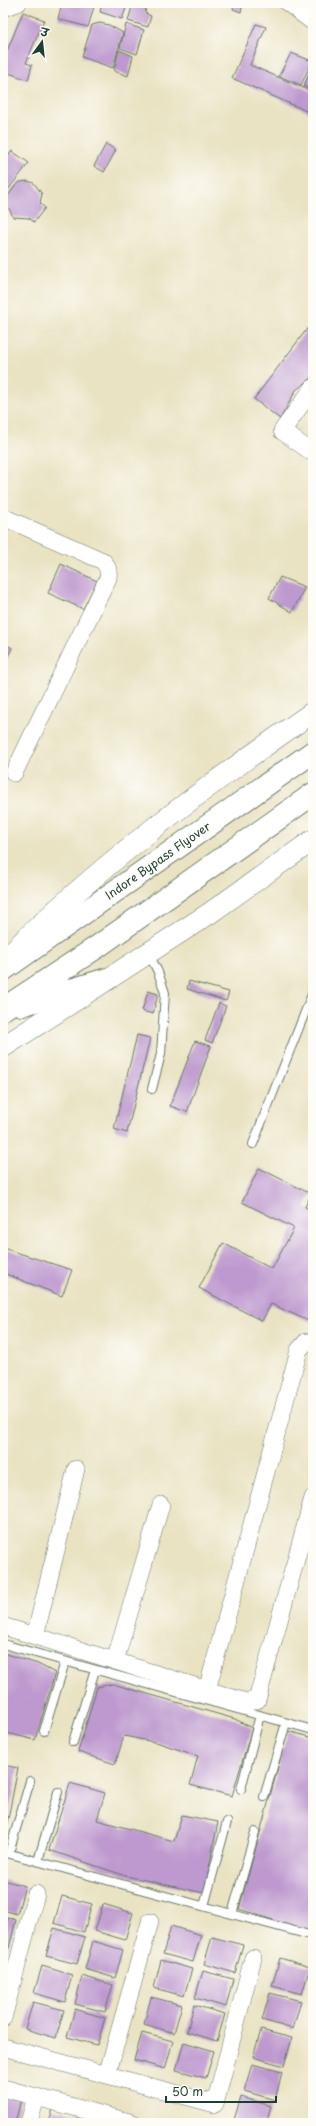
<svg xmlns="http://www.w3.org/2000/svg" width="316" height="2126" viewBox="0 0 316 2126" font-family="'Playpen Sans','Playpen Sans Deva',sans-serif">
  <rect width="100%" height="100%" fill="#fdfcf7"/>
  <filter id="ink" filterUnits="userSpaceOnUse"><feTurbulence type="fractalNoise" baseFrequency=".025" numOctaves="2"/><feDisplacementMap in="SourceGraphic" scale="8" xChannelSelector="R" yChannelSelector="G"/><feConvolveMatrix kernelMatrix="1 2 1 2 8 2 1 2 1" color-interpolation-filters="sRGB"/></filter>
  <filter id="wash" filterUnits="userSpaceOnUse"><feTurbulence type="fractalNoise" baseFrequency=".012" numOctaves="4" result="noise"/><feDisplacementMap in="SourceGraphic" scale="16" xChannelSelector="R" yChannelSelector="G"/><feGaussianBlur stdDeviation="0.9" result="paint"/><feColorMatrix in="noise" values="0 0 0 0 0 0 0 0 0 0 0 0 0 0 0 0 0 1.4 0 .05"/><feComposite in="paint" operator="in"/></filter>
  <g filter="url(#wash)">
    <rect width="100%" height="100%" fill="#e9e3c3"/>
    <g id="blocks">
      <path fill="#bd99cf" d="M62,3H95L88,27L58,19Z
        M102,3H128L122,19L100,12Z
        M133,3H147L145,13L151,16L148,27L128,21Z
        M235,3H243L241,12L233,9Z
        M23,12L44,20L26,63L32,65L28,80L3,71V61Z
        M100,23L109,25L123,33L113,68L82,57L92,25Z
        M126,24L144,30L137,54L120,48Z
        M256,24L266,27L250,65L313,92V114L232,78Z
        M119,50L133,56L128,76L114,71Z
        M291,53L312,61L301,85L279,76Z
        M313,64V90L304,86Z
        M106,144L116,150L104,172L94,166Z
        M12,151L29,163L3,196V163Z
        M28,181L34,183L42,194L40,203L45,208L34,222L29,218L13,217L5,200L15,186L20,182Z
        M313,321V377L296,390L280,419L254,399Z
        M61,564L97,581L83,609L48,593Z
        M280,577L305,587L292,612L269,598Z
        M3,643L12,648L3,666Z
        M189,981L229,992L226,1001L187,989Z
        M148,991L158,994L153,1014L142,1011Z
        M219,1003L226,1006L212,1043L205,1040Z
        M137,1035L150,1038L127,1133L114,1129Z
        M195,1041L211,1046L187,1112L170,1106Z
        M259,1168L311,1194L305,1207L313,1211V1323L271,1304L262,1321L199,1288L223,1243L272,1269L294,1228L242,1202Z
        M3,1248L72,1270L62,1296L3,1273Z
        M3,1653L38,1664L55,1673L35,1740L3,1732Z
        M113,1684L235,1719L252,1728L232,1796L190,1785L198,1756L159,1743L124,1736L115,1764L78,1752L97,1687Z
        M288,1731L313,1738V1933L239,1909Z
        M3,1765L18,1768L4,1839L3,1838Z
        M70,1783L105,1793L97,1820L174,1841L182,1815L218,1822L204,1893L126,1876L49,1850Z
        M3,1880L25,1886L17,1914L3,1910Z
        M62,1896L92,1904L84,1932L54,1923Z
        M103,1904L133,1913L125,1940L95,1931Z
        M3,1916L16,1920L9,1948L3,1946Z
        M171,1926L201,1935L193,1962L163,1954Z
        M54,1928L85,1937L77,1964L46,1956Z
        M212,1937L243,1945L235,1973L204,1964Z
        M93,1941L123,1950L115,1978L85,1969Z
        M280,1958L310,1967L302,1994L272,1986Z
        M161,1960L192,1969L184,1996L154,1988Z
        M42,1966L72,1975L65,2002L34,1993Z
        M203,1971L233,1979L226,2007L195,1998Z
        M82,1976L113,1985L105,2012L75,2004Z
        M270,1993L301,2001L293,2029L262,2020Z
        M151,1997L182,2005L174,2033L144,2024Z
        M33,2002L64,2010L56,2038L25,2029Z
        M194,2005L225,2014L217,2041L187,2032Z
        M75,2009L105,2018L97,2045L67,2037Z
        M261,2030L292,2038L284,2066L253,2057Z
        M142,2033L173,2041L165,2069L134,2060Z
        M184,2042L214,2051L206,2078L176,2070Z
        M252,2064L282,2072L275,2100L244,2091Z
        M3,2094L21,2099L15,2123H3Z
        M241,2097L271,2106L266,2123H233Z
        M53,2109L78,2116L76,2123H49Z"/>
    </g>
  </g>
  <g filter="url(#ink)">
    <use href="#blocks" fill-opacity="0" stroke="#676" stroke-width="1"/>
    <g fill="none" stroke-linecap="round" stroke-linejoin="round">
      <g stroke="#676" stroke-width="10">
        <path id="service" d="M148,952L158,972L165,993L161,1054L152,1089
          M253,1144L313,992
          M3,1644L313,1730
          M44,1731L65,1662
          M73,1742L95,1670
          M241,1789L260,1715
          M264,1797L286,1723
          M3,1852L313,1936
          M9,1853L30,1781
          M38,1861L58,1792
          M204,1906L227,1822
          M232,1914L255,1832"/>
      </g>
      <g stroke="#676" stroke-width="18">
        <path id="minor" d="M288,3L313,22
          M3,8L18,3
          M313,388L282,431L313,453
          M3,517L103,561C108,567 109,571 108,578L14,773
          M3,1626L246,1702L257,1700L313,1498
          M35,1636L76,1469
          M115,1661L161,1505
          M207,1690L299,1350L306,1342H313
          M3,2018L36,1894
          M3,2047L215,2104L253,1958
          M107,2075L150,1922
          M3,2088L133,2123
          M29,2123L36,2097"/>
      </g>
      <g stroke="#676" stroke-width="22">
        <path id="tertiary" d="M3,961C96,867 205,787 313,712
          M3,1047L210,913L313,840"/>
      </g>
      <g stroke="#676" stroke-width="24">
        <path id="trunk" d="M3,970L313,752
          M22,1005L107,979
          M3,1009L97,947L313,794"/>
      </g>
      <use href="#service" stroke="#fff" stroke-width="8"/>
      <use href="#minor" stroke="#fff" stroke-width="17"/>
      <use href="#tertiary" stroke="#fff" stroke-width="21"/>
      <use href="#trunk" stroke="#fff" stroke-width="22"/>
    </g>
  </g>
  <g text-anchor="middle" stroke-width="3" stroke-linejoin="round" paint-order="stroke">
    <g font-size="12" fill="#1f3d34" stroke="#fdfcf7">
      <text transform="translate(158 861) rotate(-35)" y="4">Indore Bypass Flyover</text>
    </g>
  </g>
  <rect width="316" height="2126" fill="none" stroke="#fdfcf7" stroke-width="16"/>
  <g transform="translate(42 42) rotate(15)" stroke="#fdfcf7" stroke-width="3" paint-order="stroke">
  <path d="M0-3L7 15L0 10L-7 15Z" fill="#1f3d34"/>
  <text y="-6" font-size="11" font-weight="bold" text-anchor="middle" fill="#1f3d34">उ</text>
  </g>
  <path d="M166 2096v6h110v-6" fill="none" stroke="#1f3d34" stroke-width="2"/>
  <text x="172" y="2096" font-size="12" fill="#1f3d34" stroke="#fdfcf7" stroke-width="3" paint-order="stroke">50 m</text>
</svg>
